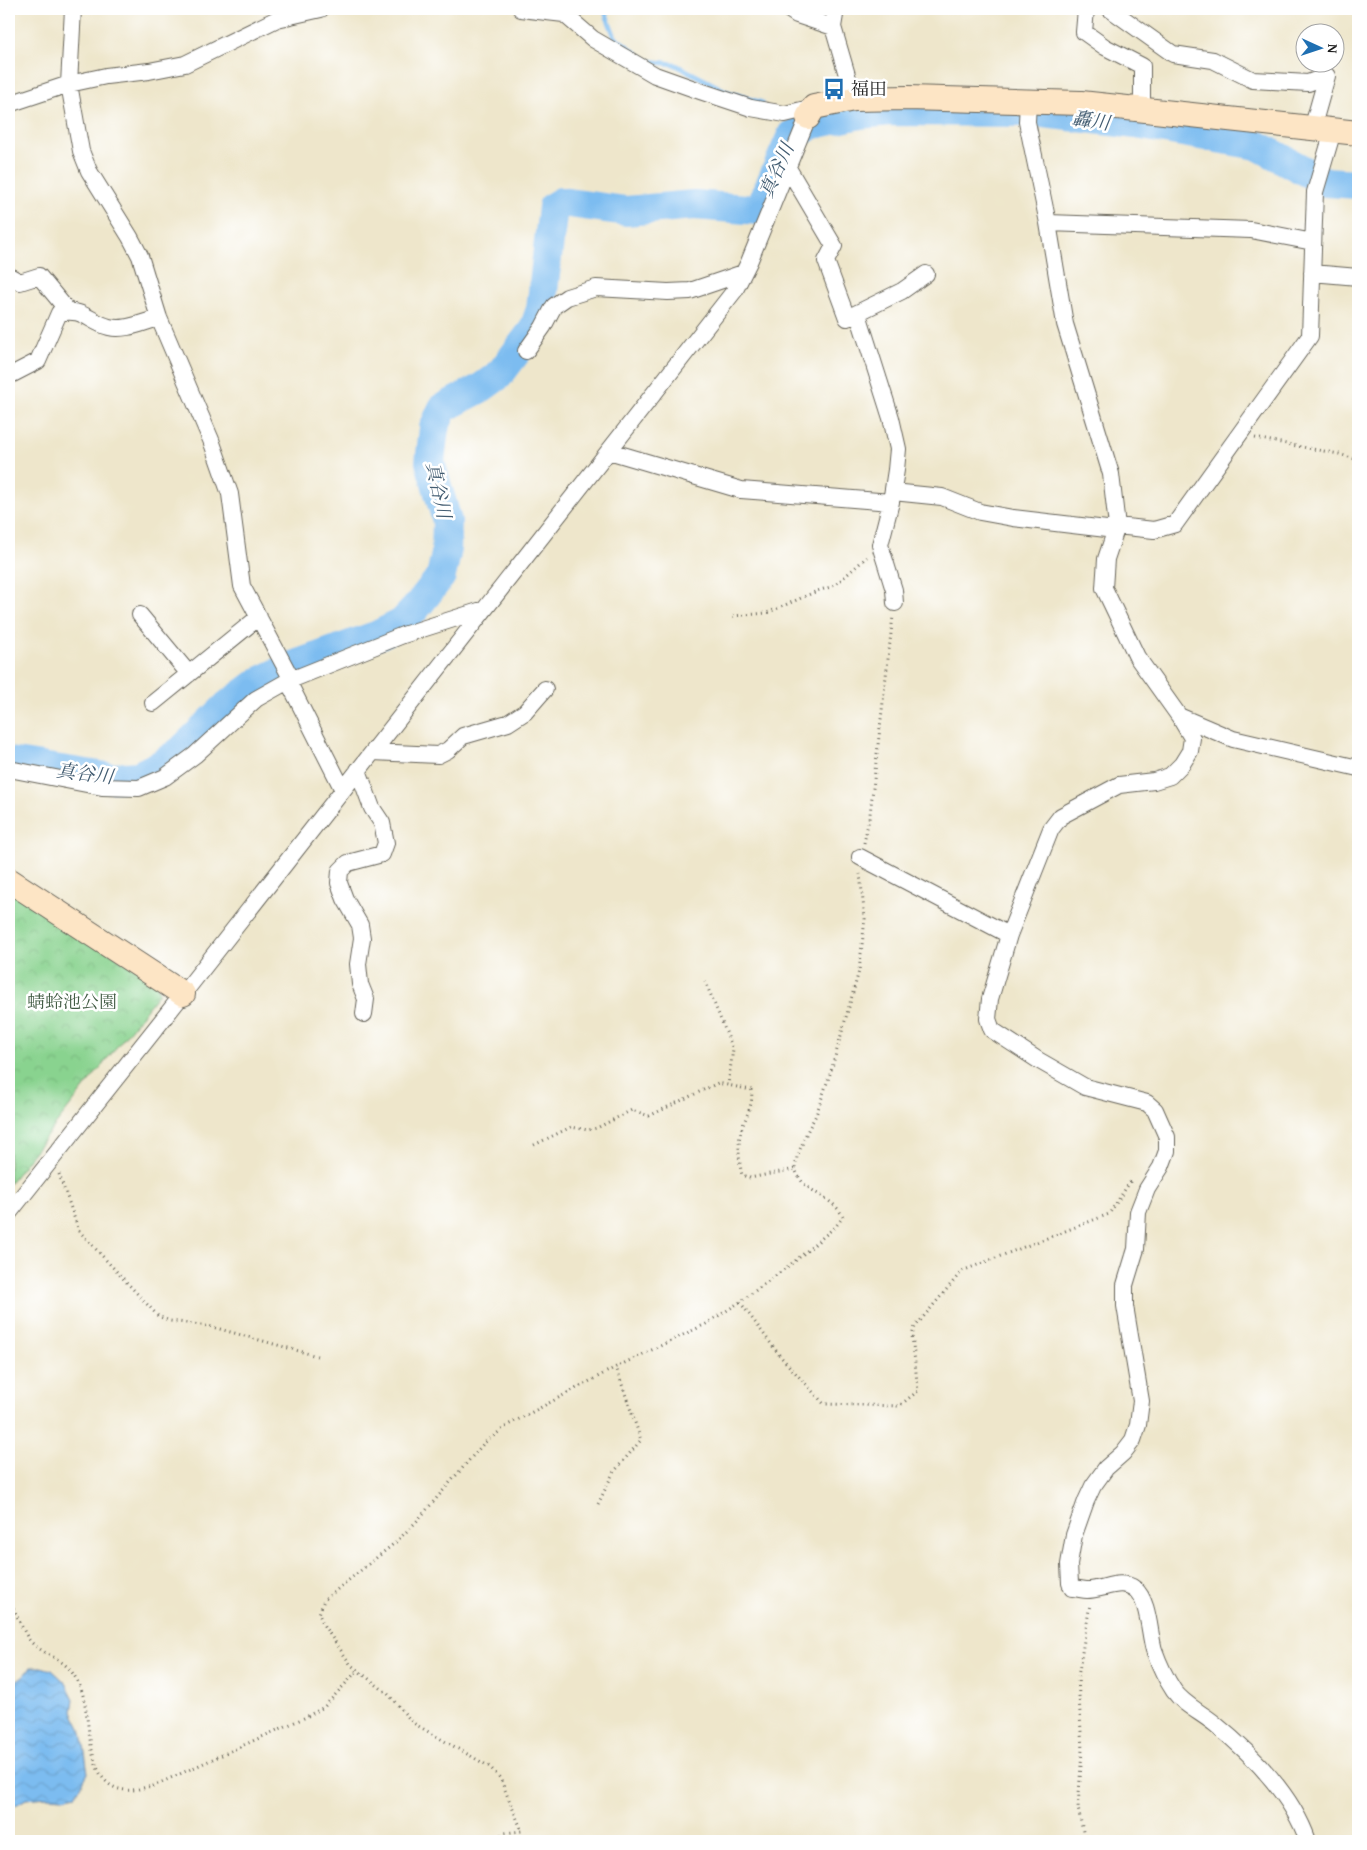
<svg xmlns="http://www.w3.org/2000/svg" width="1367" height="1850" viewBox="0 0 1367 1850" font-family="'Gentium Book Plus','Noto Serif JP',serif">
  <defs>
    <pattern id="park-crowns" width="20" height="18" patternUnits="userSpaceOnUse" patternTransform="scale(1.25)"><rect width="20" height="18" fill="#89d38f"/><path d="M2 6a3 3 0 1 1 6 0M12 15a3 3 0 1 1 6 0" fill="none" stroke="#76b57b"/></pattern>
    <pattern id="water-waves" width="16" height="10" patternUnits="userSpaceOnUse" patternTransform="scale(1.25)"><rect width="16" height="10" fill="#7cbcf0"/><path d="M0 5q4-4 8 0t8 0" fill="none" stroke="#6ba1cd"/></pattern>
  </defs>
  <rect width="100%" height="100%" fill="#fff"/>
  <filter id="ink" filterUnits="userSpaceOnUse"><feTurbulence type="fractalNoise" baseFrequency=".02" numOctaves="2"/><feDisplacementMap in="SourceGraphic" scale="10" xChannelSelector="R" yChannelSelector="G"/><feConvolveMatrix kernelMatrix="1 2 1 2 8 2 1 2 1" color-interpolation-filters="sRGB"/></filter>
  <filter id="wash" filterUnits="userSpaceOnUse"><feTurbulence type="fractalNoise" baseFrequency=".0096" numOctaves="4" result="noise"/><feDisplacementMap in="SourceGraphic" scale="20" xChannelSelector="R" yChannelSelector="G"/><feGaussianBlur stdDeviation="1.12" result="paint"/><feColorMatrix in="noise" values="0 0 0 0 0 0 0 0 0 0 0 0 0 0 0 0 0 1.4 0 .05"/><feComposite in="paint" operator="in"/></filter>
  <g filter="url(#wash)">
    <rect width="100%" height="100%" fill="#eee6cb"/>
    <path fill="url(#park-crowns)" stroke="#527856" d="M9,889L157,982L159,993L9,1184Z"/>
    <path fill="url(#water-waves)" stroke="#4c6c86" d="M31,1667H41L52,1670L66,1683L74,1699L72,1712L82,1732L88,1773L76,1795L63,1798L47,1797L26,1799L9,1809V1686L23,1676Z"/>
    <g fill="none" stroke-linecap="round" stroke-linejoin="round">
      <path stroke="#7cbcf0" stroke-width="5" d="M604,9L615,37L647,61L674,64L728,92L762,103"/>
      <path stroke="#7cbcf0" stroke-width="30" d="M9,762L113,778L138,776L160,765L181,751L229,704L259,682L292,666L378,635L402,623L415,609L441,576L446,554L447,521L430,462L434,428L443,408L481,388L499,375L534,329L541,309L553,207L561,202L626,211L694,205L759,210L792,135L814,124L860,114L890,111L1035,112L1136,124L1257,145L1325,182L1358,184"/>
    </g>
  </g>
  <g filter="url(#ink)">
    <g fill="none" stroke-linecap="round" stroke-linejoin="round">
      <g stroke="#666359" stroke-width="18">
        <path id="street" d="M73,9L69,84L81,151L89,171L130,237L140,256L159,318L211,440L230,494L242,586L292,680
          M521,9L564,14L593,39L655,75L700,91L751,108L785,114L814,107
          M788,9L797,15L833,27
          M836,9L833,27L854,99
          M1086,9L1084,32L1105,47L1142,66V110
          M1110,9L1173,54L1213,60L1253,80L1308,83L1327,76L1312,129
          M1028,101L1027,122L1048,223L1065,324L1111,474L1117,526L1106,559L1104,588L1137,657L1179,716L1233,739L1358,768
          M9,104L69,84L106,76L149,71L185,64L277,19L321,9
          M788,168L834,246L826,261L847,318L902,291L926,274
          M1048,223L1251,230L1313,242
          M1312,273L1358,277
          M9,276L20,282L39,276L68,311
          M858,314L891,418L898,449L896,470L891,502L880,545L894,590L895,603
          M526,351L543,327L554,306L567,297L596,288L668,292L690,291L743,273
          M9,376L38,361L59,313C83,307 89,322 109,327C125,331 143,322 159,318
          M609,451L741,490L891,502
          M893,492L942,497L980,512L1013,518L1115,530
          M1117,526L1154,530L1175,524L1310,336L1315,192L1333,131
          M140,615L189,674
          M288,681L343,790
          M153,703L259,617
          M1179,716L1192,738L1190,751L1182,764L1170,776L1154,781L1119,785L1061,816L1051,829L1009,935L990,999L988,1019L992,1030L1038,1060L1085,1087L1147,1103L1155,1110L1167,1137V1151L1161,1167L1147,1189L1138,1212L1136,1249L1125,1285V1306L1141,1401L1138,1425L1133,1440L1123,1453L1106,1468L1093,1486L1086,1501L1074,1535L1069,1564L1070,1583L1072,1588C1077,1588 1083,1590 1087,1590C1103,1590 1121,1578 1135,1589C1149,1601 1149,1633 1154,1650C1159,1664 1166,1679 1174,1691C1184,1705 1202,1713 1215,1724C1253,1755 1292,1794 1308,1841
          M373,752L438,755L448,750L463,736L508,723L525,712L545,689
          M9,769L102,787L139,788L165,777L195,755L256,699L288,681L403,635L485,609
          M358,770L372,808L382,823L386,843L382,854L348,863L340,871L339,883L345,899L360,925L362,938L358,964L360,984L366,999L364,1014
          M860,857L1009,935
          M9,1213L183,994L735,290L749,262L808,117"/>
      </g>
      <g stroke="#666359" stroke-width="26">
        <path id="secondary" d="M808,117L814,107L854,99L908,98L1081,103L1358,133
          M9,880L183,994"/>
      </g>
      <path stroke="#666359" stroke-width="3" stroke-dasharray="1 4" stroke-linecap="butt" d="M1255,438L1339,454L1355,459
        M733,616L767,613L817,591L834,586L867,557
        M864,843L870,814L893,616
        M705,981L733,1049L728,1085
        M534,1145L571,1127L588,1130L597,1128L632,1110L649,1116L718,1083L751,1090C755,1105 743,1120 740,1135C738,1148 739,1162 742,1175L750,1178L795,1169
        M59,1174L79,1231L158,1316L170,1321L209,1326L317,1356
        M740,1302L780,1356L824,1404L899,1406L918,1391L912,1335L915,1327L962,1271L1109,1214L1132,1179
        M598,1504L613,1473L641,1440L616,1367
        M9,1599C14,1608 25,1637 32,1643C50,1659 65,1657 78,1682C94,1710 81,1788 126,1790C135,1791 145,1787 153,1786L306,1717L324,1707L358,1670
        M493,1841L504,1833L522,1831L500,1778L490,1767L413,1723L387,1693L351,1665L324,1626L319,1614L324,1600L396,1542L416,1522L484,1443L508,1425L616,1367L706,1324L740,1302L795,1261L836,1226L843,1217C836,1201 816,1195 803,1183C800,1179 797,1174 795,1169L797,1157L807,1132L816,1115L831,1071L859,971L865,919L860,874
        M1085,1841L1078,1808L1082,1750L1078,1677L1090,1604"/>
      <use href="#street" stroke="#fff" stroke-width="16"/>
      <use href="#secondary" stroke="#fde5c5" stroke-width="24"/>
    </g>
  </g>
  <defs>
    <g id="bus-bare" transform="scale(1.725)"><path d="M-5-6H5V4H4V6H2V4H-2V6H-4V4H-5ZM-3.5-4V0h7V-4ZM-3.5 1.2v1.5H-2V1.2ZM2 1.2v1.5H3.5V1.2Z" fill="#1f6fb2" stroke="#fff" stroke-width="2.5" paint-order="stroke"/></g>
  </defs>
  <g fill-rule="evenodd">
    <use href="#bus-bare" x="834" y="89"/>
  </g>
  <g text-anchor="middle" stroke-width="5" stroke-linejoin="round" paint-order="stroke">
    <g font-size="18" fill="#1c1c1c" stroke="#fff" text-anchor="start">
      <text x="851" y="95">福田</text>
    </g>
    <g font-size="18" fill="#425c44" stroke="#fff">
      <text x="72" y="1008">蜻蛉池公園</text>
    </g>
    <g font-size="19" font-style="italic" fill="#425c71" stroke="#fff">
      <text transform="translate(1091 120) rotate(8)" y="7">轟川</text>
      <text transform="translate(776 170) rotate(-66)" y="7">真谷川</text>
      <text transform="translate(439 490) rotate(78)" y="7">真谷川</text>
      <text transform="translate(85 773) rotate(7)" y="7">真谷川</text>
    </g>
  </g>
  <rect width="1367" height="1850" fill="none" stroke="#fff" stroke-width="30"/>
  <g transform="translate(1320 48) rotate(93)"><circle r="24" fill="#ffffff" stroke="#a4a4a4"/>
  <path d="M0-4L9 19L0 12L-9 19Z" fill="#1f6fb2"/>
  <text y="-8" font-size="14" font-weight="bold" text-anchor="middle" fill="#1c1c1c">N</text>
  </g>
</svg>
